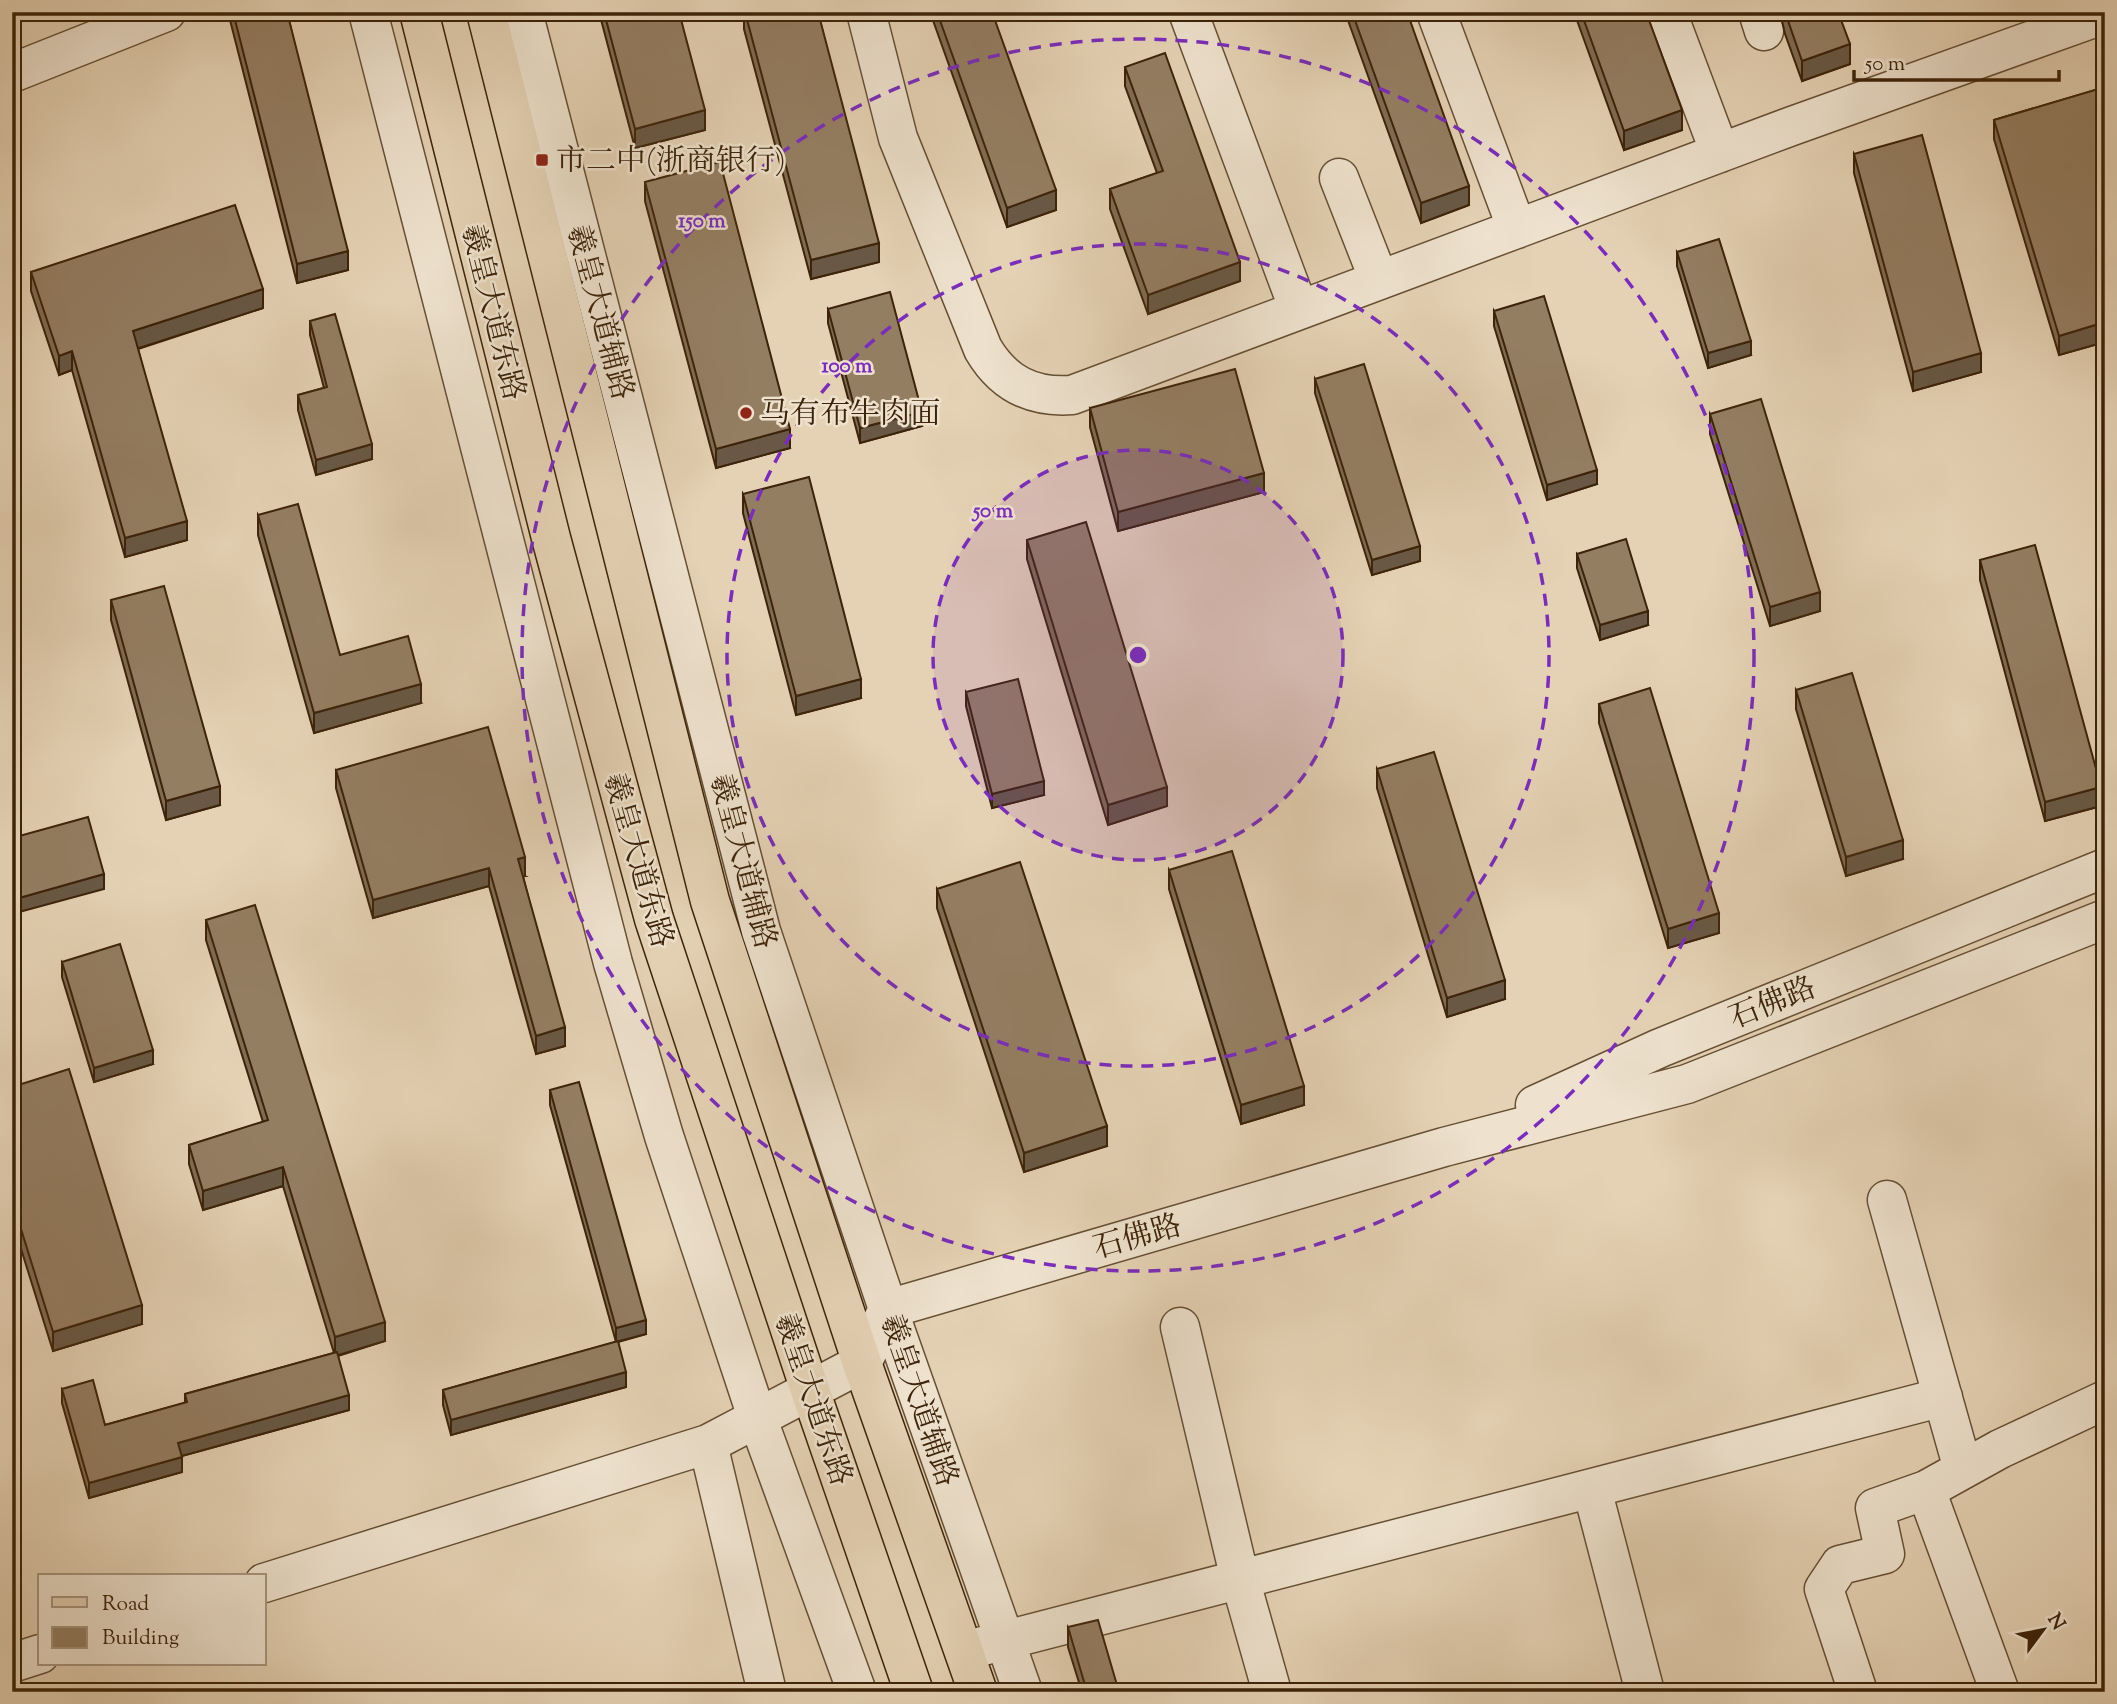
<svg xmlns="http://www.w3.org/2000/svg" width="2117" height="1704" viewBox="0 0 2117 1704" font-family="'Sorts Mill Goudy','Noto Serif SC',serif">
  <rect width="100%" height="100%" fill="#e5d2b4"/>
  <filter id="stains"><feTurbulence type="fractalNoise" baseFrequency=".00286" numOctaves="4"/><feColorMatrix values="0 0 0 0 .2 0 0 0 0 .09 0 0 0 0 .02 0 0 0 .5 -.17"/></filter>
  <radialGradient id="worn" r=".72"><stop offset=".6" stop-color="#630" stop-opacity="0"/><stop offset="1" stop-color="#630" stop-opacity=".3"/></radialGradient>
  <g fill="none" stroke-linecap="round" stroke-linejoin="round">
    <g stroke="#674f34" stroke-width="41">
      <path id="minor" d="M368,12L613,963L664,1136L757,1417L857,1692
        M523,12L761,931L888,1309L1023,1692
        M866,12L898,138L983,349C1003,383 1032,398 1072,395L1792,126L2105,14
        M1188,12L1299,310
        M1436,12L1517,229
        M1667,12L1720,153
        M1758,12L1764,31
        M12,73L166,12
        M1339,178L1379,280
        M1535,1105L1660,1048L2105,868
        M1887,1200L1963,1469
        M1180,1327L1240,1579L1272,1692
        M1592,1489L1645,1692
        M1926,1490L2000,1692
        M264,1583L708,1444
        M979,1647L1943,1397
        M12,1663L40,1654
        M767,1692L708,1444L862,1363L888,1309L1444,1147L1687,1084L2105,919
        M1858,1692L1824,1589L1840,1565L1885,1554L1875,1508L1926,1490L2000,1449L2105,1400"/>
    </g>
    <g stroke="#3d2309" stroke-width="41">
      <path id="major" d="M419,12L551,538L654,919L810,1390L914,1692
        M486,12L710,901L862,1363L978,1692"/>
    </g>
    <use href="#minor" stroke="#eee2ce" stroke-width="38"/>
    <use href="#major" stroke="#e5d2b4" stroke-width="38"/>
  </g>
  <path fill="#7f6c54" stroke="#3d2309" stroke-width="2" d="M229,12H287L348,270L297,283L229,16Z
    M599,12H679L705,130L635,148Z
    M744,12H818L879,262L811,279L744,29Z
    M930,12H992L1056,210L1007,227Z
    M1345,12H1407L1469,205L1421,223Z
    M1574,12H1646L1682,130L1624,150Z
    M1780,12H1838L1850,64L1802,81L1785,34Z
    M1125,67L1240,281L1148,314L1110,209V189L1157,173L1125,86Z
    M2105,87V342L2059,355L1994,139V120Z
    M1854,154L1981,372L1913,391L1854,173Z
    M645,182L790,448L716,468L645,201Z
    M1677,252L1751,355L1708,368L1677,266Z
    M31,272L263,308L138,349L187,540L125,557L72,370L59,375L31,291Z
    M828,309L922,426L860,443L828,323Z
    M1494,311L1597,484L1547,500L1494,326Z
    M310,321L372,459L316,475L298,410V395L324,388L310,335Z
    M1315,379L1420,561L1372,575L1315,393Z
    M1090,408L1264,492L1118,531L1090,427Z
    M1710,414L1820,611L1770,626L1710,434Z
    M743,494L861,698L796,715L743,513Z
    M258,515L340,655L421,703L314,733L258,535Z
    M1027,540L1167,806L1108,825L1027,559Z
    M1577,554L1648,625L1600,640L1577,568Z
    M1980,560L2101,806L2045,821L1980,580Z
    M111,600L220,805L166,820L111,620Z
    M1796,690L1903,859L1846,876L1796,709Z
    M966,692L1044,795L992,808L966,706Z
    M1599,704L1719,933L1668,948L1599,723Z
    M1377,769L1505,999L1447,1017L1377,788Z
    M336,770L525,876H523L565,1046L536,1054L489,886L373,918L336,788Z
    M1169,870L1304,1105L1241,1124L1169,889Z
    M937,889L1107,1146L1024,1172L937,908Z
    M206,920L385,1341L338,1356L349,1410L182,1456V1472L89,1498L62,1403V1389L105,1425L185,1403V1394L334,1353L283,1186L203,1210L189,1164V1145L263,1122L206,940Z
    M62,962L153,1064L94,1082L62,977Z
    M12,1087L142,1324L53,1351L12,1220Z
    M550,1090L646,1334L618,1342L626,1387L451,1435L443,1405V1390L616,1342L550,1105Z
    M1068,1627L1119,1692H1082L1068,1647Z"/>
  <path fill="#685845" stroke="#3d2309" stroke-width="2" d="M1850,44V64L1802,81V61Z
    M705,110V130L635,148V129Z
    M1682,110V130L1624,150V131Z
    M1469,186V205L1421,223V203Z
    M1056,190V210L1007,227V208Z
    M879,243V262L811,279V260Z
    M348,251V270L297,283V264Z
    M1240,262V281L1148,314V295Z
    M263,289V308L133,350V331Z
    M2105,322V342L2059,355V336Z
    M1751,341V355L1708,368V353Z
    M72,351V370L59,375V356Z
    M1981,353V372L1913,391V372Z
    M922,412V426L860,443V428Z
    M790,429V448L716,468V449Z
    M372,444V459L316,475V460Z
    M1597,470V484L1547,500V485Z
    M1264,473V492L1118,531V512Z
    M187,521V540L125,557V538Z
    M1420,546V561L1372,575V560Z
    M1820,592V611L1770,626V607Z
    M1648,611V625L1600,640V625Z
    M861,679V698L796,715V696Z
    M421,684V703L314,733V713Z
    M1044,781V795L992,808V794Z
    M220,786V805L166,820V801Z
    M1167,787V806L1108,825V805Z
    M2101,787V806L2045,821V802Z
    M1903,840V859L1846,876V857Z
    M525,857V876L518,878V859Z
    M489,868V886L373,918V900Z
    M104,874V889L12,914V900Z
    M1719,913V933L1668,948V929Z
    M1505,980V999L1447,1017V998Z
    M565,1027V1046L536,1054V1036Z
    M153,1050V1064L94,1082V1068Z
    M1304,1086V1105L1241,1124V1105Z
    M1107,1126V1146L1024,1172V1153Z
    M283,1167V1186L203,1210V1191Z
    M142,1305V1324L53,1351V1332Z
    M646,1320V1334L616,1342V1328Z
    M385,1322V1341L335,1356V1337Z
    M626,1372V1387L451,1435V1420Z
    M349,1395V1410L178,1457V1443Z
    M182,1457V1472L89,1498V1483Z"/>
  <path fill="#947e62" stroke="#3d2309" stroke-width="2" d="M233,12H287L348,251L297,264Z
    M604,12H679L705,110L635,129Z
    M745,12H818L879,243L811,260Z
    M937,12H992L1056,190L1007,208Z
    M1352,12H1407L1469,186L1421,203Z
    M1581,12H1646L1682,110L1624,131Z
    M1785,12H1838L1850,44L1802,61Z
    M1165,53L1240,262L1148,295L1110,189L1163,171L1125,67Z
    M2105,87V322L2059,336L1994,120Z
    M1922,135L1981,353L1913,372L1854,154Z
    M720,162L790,429L716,449L645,182Z
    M235,205L263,289L133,331L187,521L125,538L72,351L59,356L31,272Z
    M1719,239L1751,341L1708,353L1677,252Z
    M890,292L922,412L860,428L828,309Z
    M1544,296L1597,470L1547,485L1494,311Z
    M335,314L372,444L316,460L298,395L327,387L310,321Z
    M1364,364L1420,546L1372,560L1315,379Z
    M1235,369L1264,473L1118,512L1090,408Z
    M1761,399L1820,592L1770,607L1710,414Z
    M809,477L861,679L796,696L743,494Z
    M298,504L340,655L408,636L421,684L314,713L258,515Z
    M1086,522L1167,787L1108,805L1027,540Z
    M1626,539L1648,611L1600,625L1577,554Z
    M2035,545L2101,787L2045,802L1980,560Z
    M164,586L220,786L166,801L111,600Z
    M1852,673L1903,840L1846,857L1796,690Z
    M1018,679L1044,781L992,794L966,692Z
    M1650,688L1719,913L1668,929L1599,704Z
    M488,727L525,857L518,859L565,1027L536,1036L489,868L373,900L336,770Z
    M1434,752L1505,980L1447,998L1377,769Z
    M88,817L104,874L12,900V838Z
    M1232,851L1304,1086L1241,1105L1169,870Z
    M1020,862L1107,1126L1024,1153L937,889Z
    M255,905L385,1322L335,1337L283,1167L203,1191L189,1145L268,1120L206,920Z
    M120,944L153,1050L94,1068L62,962Z
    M69,1069L142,1305L53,1332L12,1200V1087Z
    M579,1082L646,1320L616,1328L550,1090Z
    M618,1341L626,1372L451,1420L443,1390Z
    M337,1352L349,1395L178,1443L182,1457L89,1483L62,1389L93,1380L105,1425L187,1402L185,1394Z
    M1098,1620L1119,1692H1087L1068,1627Z"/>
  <circle cx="1138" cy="655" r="205" fill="#7b2cbf" fill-opacity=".12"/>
  <g fill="none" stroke="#7b2cbf" stroke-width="3.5" stroke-dasharray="12 9">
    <circle cx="1138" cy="655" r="205"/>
    <circle cx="1138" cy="655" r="411"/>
    <circle cx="1138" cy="655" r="616"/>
  </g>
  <g fill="#8f2418" stroke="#eee2ce" stroke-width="2.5">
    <rect x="535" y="153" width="14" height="14" rx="3.5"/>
    <circle cx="746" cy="413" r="7"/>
  </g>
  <g text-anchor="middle" stroke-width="5" stroke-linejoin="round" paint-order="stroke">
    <g font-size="30" fill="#3d2309" stroke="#eee2ce" text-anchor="start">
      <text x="556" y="170">市二中(浙商银行)</text>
      <text x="760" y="423">马有布牛肉面</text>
    </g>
    <g font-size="30" fill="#3d2309" stroke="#eee2ce">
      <text transform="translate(494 312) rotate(76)" y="10">羲皇大道东路</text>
      <text transform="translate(601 312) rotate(75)" y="10">羲皇大道辅路</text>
      <text transform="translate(639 860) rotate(74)" y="10">羲皇大道东路</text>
      <text transform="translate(744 861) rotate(75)" y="10">羲皇大道辅路</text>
      <text transform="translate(1772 1002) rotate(-22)" y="10">石佛路</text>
      <text transform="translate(1137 1236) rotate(-16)" y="10">石佛路</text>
      <text transform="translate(814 1399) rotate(71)" y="10">羲皇大道东路</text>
      <text transform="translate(920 1400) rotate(71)" y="10">羲皇大道辅路</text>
    </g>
  </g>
  <circle cx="1138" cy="655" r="10" fill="#7b2cbf" stroke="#eee2ce" stroke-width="3.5"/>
  <g font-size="21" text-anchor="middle" font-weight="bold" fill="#7b2cbf" stroke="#eee2ce" stroke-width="5" stroke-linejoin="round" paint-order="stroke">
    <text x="702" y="227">150 m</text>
    <text x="847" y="372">100 m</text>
    <text x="993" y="517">50 m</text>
  </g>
  <rect width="2117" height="1704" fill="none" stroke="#e5d2b4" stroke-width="42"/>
  <rect x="14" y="14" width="2089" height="1676" fill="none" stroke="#3d2309" stroke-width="3.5"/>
  <rect x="21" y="21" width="2075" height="1662" fill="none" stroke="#3d2309" stroke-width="2"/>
  <rect x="38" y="1574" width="228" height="91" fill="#eee2ce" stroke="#a7967f" stroke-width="2"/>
  <rect x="52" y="1597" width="35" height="10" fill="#e5d2b4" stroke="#a7967f" stroke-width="2"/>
  <text x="102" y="1610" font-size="21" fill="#3d2309">Road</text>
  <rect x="52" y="1627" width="35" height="21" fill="#947e62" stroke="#a7967f" stroke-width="2"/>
  <text x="102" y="1644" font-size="21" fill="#3d2309">Building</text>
  <g transform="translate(2043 1630) rotate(58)" stroke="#eee2ce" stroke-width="5" paint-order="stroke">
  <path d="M0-5L12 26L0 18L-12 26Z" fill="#3d2309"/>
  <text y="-10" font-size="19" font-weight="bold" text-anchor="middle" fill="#3d2309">N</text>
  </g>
  <path d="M1854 70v10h205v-10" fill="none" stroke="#3d2309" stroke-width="3.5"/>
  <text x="1865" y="70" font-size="21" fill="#3d2309" stroke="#eee2ce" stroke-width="5" paint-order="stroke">50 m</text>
  <rect width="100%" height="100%" filter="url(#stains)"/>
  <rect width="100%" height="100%" fill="url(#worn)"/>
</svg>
